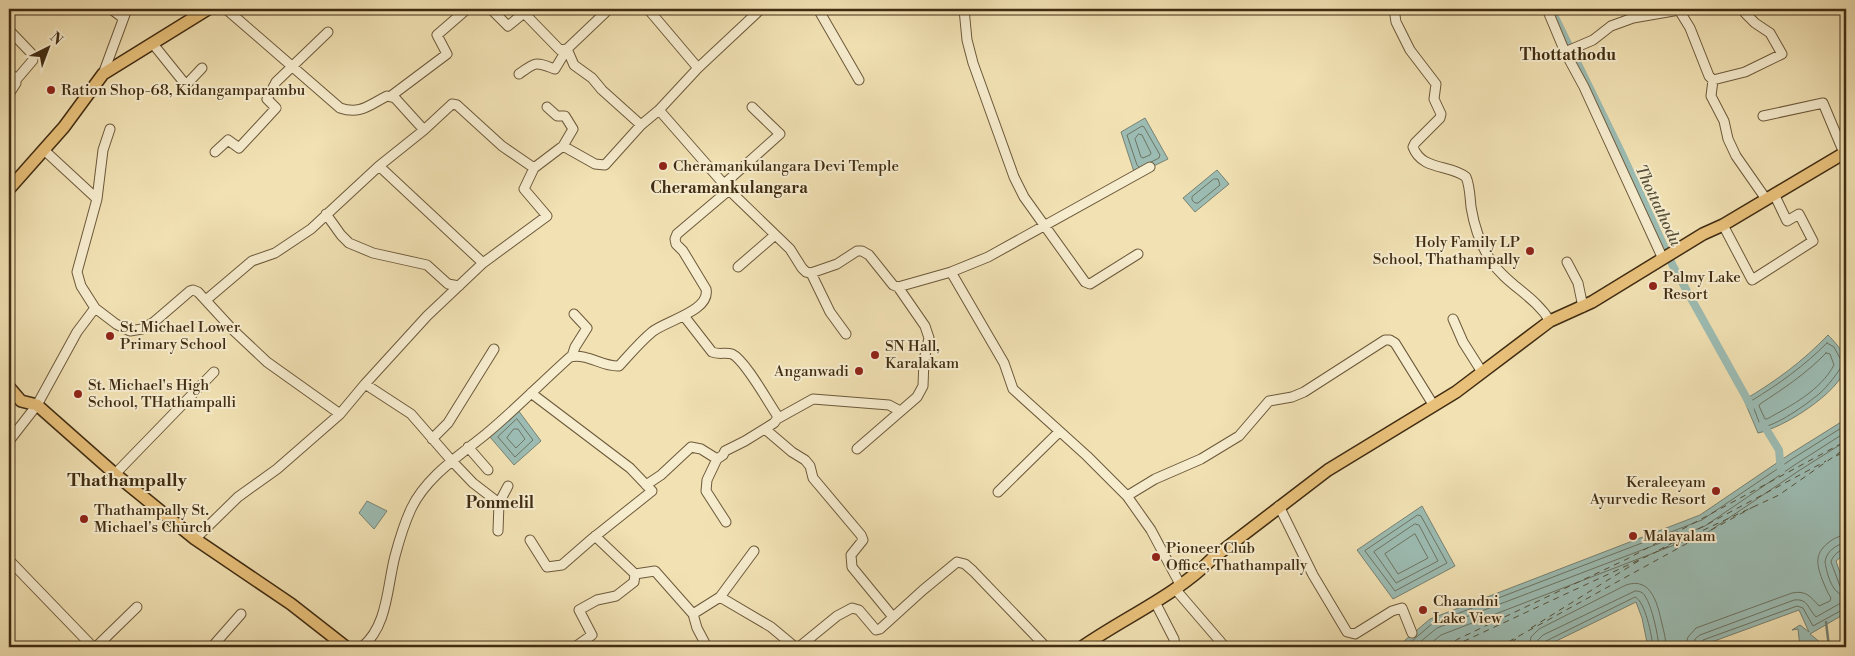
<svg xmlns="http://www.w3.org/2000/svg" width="1855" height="656" viewBox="0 0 1855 656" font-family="'Libre Bodoni',serif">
  <rect width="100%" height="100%" fill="#f1e1b3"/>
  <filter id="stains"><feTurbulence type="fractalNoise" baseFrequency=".004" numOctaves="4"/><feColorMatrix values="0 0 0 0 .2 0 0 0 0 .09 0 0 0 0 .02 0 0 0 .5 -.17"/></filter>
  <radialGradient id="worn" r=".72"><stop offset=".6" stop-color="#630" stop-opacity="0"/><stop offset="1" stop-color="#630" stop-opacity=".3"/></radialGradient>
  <path fill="#9cbcb3" stroke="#778273" d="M1145,118L1168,159L1135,175L1121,132Z
    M1217,170L1229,184L1195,212L1183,198Z
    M1828,335C1834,341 1849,357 1846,367C1839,393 1783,428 1758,433L1744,400C1776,381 1802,362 1828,335Z
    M518,410L541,441L514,465L490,437Z
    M1846,419V553L1836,561L1846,590V613L1810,634L1826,647H1800L1798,629L1792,630L1800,625L1809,632L1799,610L1698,647H1648L1642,618L1636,602L1544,647H1397L1430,619L1700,515L1790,454Z
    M367,501L387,511L374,529L359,513Z
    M1422,506L1455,566L1393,599L1357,550Z"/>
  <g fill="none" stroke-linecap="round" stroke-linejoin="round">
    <path stroke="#6e7462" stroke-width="1" d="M1139,134L1142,135L1151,153L1150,155L1143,158L1141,157L1135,139Z
      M1139,167L1137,165L1127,135L1142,126L1144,127L1160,155L1159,158L1151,162
      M1214,179H1218L1220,185L1198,203H1195L1192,200V197Z
      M1827,343L1834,347L1843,364C1837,374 1828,386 1819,394C1807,404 1775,427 1761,427L1751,401C1779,384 1804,366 1827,343Z
      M1826,353L1830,354L1834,365C1820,391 1792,405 1767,419H1765L1759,406L1760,404C1783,389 1807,373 1826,353Z
      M517,419L533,440L515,457L498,437Z
      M514,429H518L525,439L516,448L507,438Z
      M1418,515L1421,516L1447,563L1395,591L1365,551Z
      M1415,524L1419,525L1438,561L1396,583L1374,552Z
      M1415,534L1428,558L1398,574L1385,554Z
      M1846,543C1836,544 1826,552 1825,562C1827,574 1832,595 1846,596
      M1846,549C1840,549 1832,556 1831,562L1840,586L1846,589
      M1405,647L1433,623L1702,520L1792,459L1846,425
      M1414,647L1437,628L1705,526L1796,464L1846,432
      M1426,647L1441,635L1708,532L1800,470L1846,441
      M1529,647L1531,637L1539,629L1626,585C1652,576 1658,606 1662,624C1664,632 1666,639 1666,647
      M1537,647L1538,640L1543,635L1635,591C1639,591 1643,592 1645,596C1652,606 1658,635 1659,647
      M1543,647L1546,641L1635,597C1645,601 1652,636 1653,647
      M1685,647L1688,637L1696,628L1792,593C1806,590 1811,597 1819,606L1830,601L1831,598C1827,592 1825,586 1822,579C1817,565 1814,554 1828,543C1834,538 1839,536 1846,535
      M1693,647L1695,639L1700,635L1794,600C1808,598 1808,609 1816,617L1839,604L1846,603
      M1699,647L1700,643L1703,640L1797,606L1803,608L1813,626L1842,610L1846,609"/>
    <path stroke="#778273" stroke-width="2.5" d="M1826,622L1829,647"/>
    <path stroke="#9cbcb3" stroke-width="8" d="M1552,11L1622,154L1673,266L1751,406
      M1763,424L1779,450L1781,471"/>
    <path stroke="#57503a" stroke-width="1" stroke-dasharray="6 5" stroke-linecap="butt" d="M1836,456L1846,451
      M1659,550L1826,461
      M1531,628L1640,560
      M1446,647L1458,639L1627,559L1846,441
      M1454,647L1460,643L1779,495L1846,448
      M1499,647L1753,507
      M1503,647L1516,639"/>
    <g stroke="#6c593a" stroke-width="11">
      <path id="minor" d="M111,9L123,18
        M226,9L340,108C360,115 369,105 387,96L395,98L424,130
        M491,9L508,26L524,13L560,50L567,49L609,9
        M648,9L698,68
        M818,9L859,80
        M964,9L967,40L973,63L1014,177L1024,197L1085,282L1090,284L1138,254
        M1394,9L1396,22L1410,50L1436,84L1434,99L1441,114L1440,118L1415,143L1413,147C1422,171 1450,164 1466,177C1470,186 1470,198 1471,207C1474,225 1481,246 1491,261C1507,285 1535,296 1550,321
        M1547,9L1565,52L1584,87L1663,259
        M1748,9L1745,13L1755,23L1770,33L1782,54L1745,72L1713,80L1711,96L1724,121L1728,139L1736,156L1766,199
        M9,30L32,54L33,60L16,80
        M153,44L186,85L202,68
        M567,49L574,65L592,78L602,90L641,125
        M1565,52L1593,40L1611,26L1633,18L1679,10L1690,28L1709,76L1713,80
        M9,73L14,77L16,83L9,94
        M103,74L127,9
        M519,74C537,61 535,62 555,69L567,49
        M391,96L447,54L437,35L467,9
        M547,107L557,116H565L573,129L563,146
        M1763,116L1823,103L1844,153
        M110,129L103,150L97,199L77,272L81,286L95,308L116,324L130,331L142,329L154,322L190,291L193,290L198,292L233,330L267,362L340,414
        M44,150L97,199
        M215,152L228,140L239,148L276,108L267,99L276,82L328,32
        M379,166L483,263
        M724,184L780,134L752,107
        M729,190L790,249L802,268L806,272L811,273L837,264L857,251H862L869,255L893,285L898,287L951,272L988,257L1150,167
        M326,214L341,235L349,243L373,253L427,265L448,284L459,286
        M1723,225L1752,280L1813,241L1799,214L1787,221L1774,194
        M1567,262L1578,283L1583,307
        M738,267L775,235
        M951,272L1004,363L1013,389L1087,456L1127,496L1151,530L1181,586
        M811,273L830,312L846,334
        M206,300L252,261L275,253L311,229L379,166L424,130L452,104L457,105L502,146L534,168
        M1453,319L1463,342L1482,372
        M572,356L575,347L587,328L574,314
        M365,384L411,414L451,460L473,483L499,503L508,486
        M777,419L813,399L889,405L900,411
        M765,429L792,452L805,460L810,466L813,478L861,535L863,540L851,555L852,567L893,617
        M432,439L448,423L494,349
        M9,441L37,405L77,332L95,308
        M468,447L488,470
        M857,449L917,397L923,386L924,360L929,338L925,326L898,287
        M717,459L707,480L706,491L726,522
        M115,474L214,372
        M646,485L661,475L691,447L701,449L717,459L723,455L725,451L745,441L774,423L777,419V415C768,402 745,360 732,354C725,352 719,355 712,352L684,316
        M998,492L1059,432
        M1127,496L1155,479L1201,459L1239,436L1269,401L1292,397L1304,392L1385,340H1390L1395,343L1434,406
        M1279,506L1313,575L1347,632L1355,634L1392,611L1402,608L1412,633
        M498,531L499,503
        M595,536L635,574L655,571L693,614L720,597L754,551
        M195,539L238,497L277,469L340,414L365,384L427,316L483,263L547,216L524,189L534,168L563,146L595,164L605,165L641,125L659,110L698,68L761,9
        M530,540L547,567L562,565L593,538L652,491L630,468L531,393
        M9,560L93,647
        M1176,590L1225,647
        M720,597L771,627L795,647
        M1155,602L1174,639L1175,647
        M693,614L697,628L707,647
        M96,647L137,607
        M212,647L241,614
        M362,647C388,626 387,586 395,556C399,541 404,524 411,509C426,477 459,456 486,434C515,410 542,382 570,357C588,353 602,367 619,366C630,354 640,342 652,332C665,321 711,311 706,289L683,251L676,244L675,239L677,234L729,190L659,110
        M575,647L592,635L579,610L597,600L616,596L634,582L635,574
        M799,647L837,616L852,608L859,610L876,630L880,629L923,590L957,562L965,564L973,571L1046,647"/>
    </g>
    <g stroke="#402c12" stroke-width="14">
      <path id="major" d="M9,189L64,127L103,74L208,9
        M9,387L21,401L37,405L115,474L195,539L291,604L346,647
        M1082,647C1125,617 1175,596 1213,558L1328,470L1456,392L1550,321L1592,302L1703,234L1723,225L1846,152"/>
    </g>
    <use href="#minor" stroke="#f6ecce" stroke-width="9"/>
    <use href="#major" stroke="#e8c07a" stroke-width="11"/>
  </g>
  <g fill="#8f2418" stroke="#f6ecce" stroke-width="2">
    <circle cx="51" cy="90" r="5"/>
    <circle cx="663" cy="166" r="5"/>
    <circle cx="1530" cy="251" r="5"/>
    <circle cx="1653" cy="286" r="5"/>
    <circle cx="110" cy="336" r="5"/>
    <circle cx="875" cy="355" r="5"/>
    <circle cx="859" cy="371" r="5"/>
    <circle cx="78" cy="394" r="5"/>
    <circle cx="1716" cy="491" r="5"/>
    <circle cx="84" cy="519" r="5"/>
    <circle cx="1633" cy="536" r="5"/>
    <circle cx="1156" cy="557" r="5"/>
    <circle cx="1423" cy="610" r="5"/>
  </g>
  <g text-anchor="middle" stroke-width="4" stroke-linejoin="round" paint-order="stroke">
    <g font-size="15" fill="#402c12" stroke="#f6ecce" text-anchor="start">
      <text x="61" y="95">Ration Shop-68, Kidangamparambu</text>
      <text x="673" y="171">Cheramankulangara Devi Temple</text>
      <text x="1520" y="247" text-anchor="end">Holy Family LP<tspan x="1520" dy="17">School, Thathampally</tspan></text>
      <text x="1663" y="282">Palmy Lake<tspan x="1663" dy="17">Resort</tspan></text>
      <text x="120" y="332">St. Michael Lower<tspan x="120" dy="17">Primary School</tspan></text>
      <text x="885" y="351">SN Hall,<tspan x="885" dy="17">Karalakam</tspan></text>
      <text x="849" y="376" text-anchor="end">Anganwadi</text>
      <text x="88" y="390">St. Michael's High<tspan x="88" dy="17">School, THathampalli</tspan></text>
      <text x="1706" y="487" text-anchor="end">Keraleeyam<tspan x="1706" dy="17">Ayurvedic Resort</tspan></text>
      <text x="94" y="515">Thathampally St.<tspan x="94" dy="17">Michael's Church</tspan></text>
      <text x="1643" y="541">Malayalam</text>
      <text x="1166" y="553">Pioneer Club<tspan x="1166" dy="17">Office, Thathampally</tspan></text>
      <text x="1433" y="606">Chaandni<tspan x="1433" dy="17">Lake View</tspan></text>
    </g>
    <g font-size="16" font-weight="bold" fill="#402c12" stroke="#f6ecce">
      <text x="1568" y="60">Thottathodu</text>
      <text x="729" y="193">Cheramankulangara</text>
      <text x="500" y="508">Ponmelil</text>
    </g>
    <g font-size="16" font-style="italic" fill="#57503a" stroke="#f6ecce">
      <text transform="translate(1659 205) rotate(65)" y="6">Thottathodu</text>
    </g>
    <g font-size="18" font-weight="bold" fill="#402c12" stroke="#f6ecce">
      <text x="127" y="486">Thathampally</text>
    </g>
  </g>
  <rect width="1855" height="656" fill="none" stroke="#f1e1b3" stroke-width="30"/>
  <rect x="10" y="10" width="1835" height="636" fill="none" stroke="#402c12" stroke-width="2.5"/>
  <rect x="15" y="15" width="1825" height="626" fill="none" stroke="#402c12"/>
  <g transform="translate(48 48) rotate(42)" stroke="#f6ecce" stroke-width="4" paint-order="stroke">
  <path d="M0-4L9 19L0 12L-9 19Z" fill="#402c12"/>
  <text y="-8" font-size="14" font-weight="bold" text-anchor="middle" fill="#402c12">N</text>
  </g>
  <rect width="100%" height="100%" filter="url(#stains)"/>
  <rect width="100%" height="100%" fill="url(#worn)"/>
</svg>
